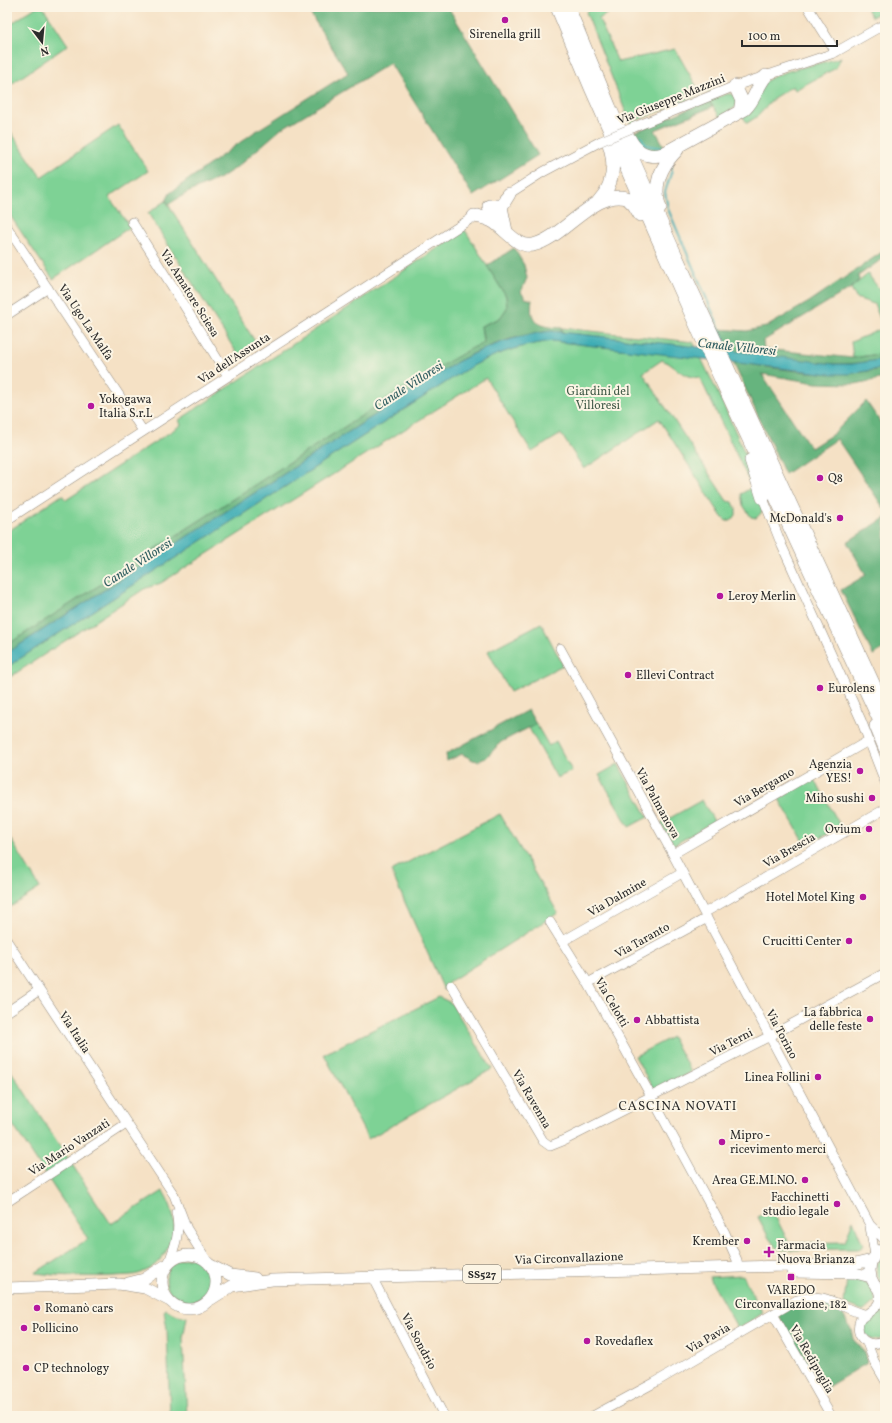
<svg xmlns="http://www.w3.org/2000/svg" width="892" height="1423" viewBox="0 0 892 1423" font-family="Vollkorn,serif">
  <rect width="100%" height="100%" fill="#fcf5e5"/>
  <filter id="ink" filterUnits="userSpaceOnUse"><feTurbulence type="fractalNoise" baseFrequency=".025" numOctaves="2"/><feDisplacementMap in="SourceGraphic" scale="8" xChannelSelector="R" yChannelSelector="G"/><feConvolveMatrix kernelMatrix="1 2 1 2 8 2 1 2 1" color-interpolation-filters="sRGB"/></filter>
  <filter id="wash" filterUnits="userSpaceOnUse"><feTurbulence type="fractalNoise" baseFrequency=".012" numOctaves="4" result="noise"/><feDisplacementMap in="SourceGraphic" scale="16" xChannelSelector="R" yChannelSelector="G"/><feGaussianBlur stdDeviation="0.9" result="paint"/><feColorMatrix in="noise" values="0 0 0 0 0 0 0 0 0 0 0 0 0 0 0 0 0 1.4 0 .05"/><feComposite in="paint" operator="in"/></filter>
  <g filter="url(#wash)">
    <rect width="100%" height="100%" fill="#f5e1c5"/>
    <path fill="#7ed295" stroke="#547e60" d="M36,7H43L68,45L7,87V22L9,25Z
      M595,7H617L599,19L618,62L675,49L698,89L712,84L714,89L630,123L586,12Z
      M866,7H885V9L872,17Z
      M841,57L836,68L795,90L793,86L775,97L758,116L747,123L742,115C749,105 755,93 763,84C778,69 821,65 841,57Z
      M727,94H732L737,100L736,107L720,117L709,100Z
      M118,125L148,171L109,197L130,227L53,279L7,211V126L41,177Z
      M166,201L258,346L240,358L148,213Z
      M465,230L506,296L507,308L500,318L481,326L483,343L417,380L7,645V532L62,495L66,500L181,425L179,420Z
      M868,274L885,297V353L853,358L851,342L884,328L874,304L856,298L851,288Z
      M562,328L693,342L696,347L562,332Z
      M552,341L701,358C712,381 767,493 762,511C761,514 758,516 756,518L751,517L743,505L741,494L752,487L700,378C695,377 688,377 684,374C676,370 671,363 662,360L643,373L727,501L733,502L736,509V515L733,519L726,521L722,517L659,419L584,469L561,434L532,452L486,378L161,583L144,589L7,679V667L462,372C492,354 517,346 552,341Z
      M541,623L563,665L510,692L488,651Z
      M536,724L549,746L556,741L572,771L557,778L529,728Z
      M618,764L648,817L629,827L599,775Z
      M814,778L841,827L806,845L779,799Z
      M702,800L714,821L674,845L661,823Z
      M500,814L558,913L449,982L444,990L391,871Z
      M7,833L40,888L7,909Z
      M439,997L451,1003L492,1069L368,1139L324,1054Z
      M672,1037L691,1072L654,1091L635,1056Z
      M7,1065L111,1224L163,1191C173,1207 178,1225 170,1243C165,1256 155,1268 141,1273C133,1276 124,1275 114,1276C88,1277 62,1276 35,1273L88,1239L7,1116Z
      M772,1210L789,1243L845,1242L853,1220L863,1245L860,1249H854L778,1250L769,1238L758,1217Z
      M885,1255V1284C874,1276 873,1263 885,1255Z
      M166 1280a22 22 0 1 1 44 0a22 22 0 1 1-44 0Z
      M742,1275L763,1313L738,1329L709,1277Z
      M847,1279C867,1279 873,1284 876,1304L873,1303L864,1311L844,1303Z
      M166,1309L174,1314L187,1317L183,1338L187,1416H170L167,1329L164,1311Z
      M879,1310L882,1311C883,1317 887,1326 885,1333C881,1347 857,1338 866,1323C869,1318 875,1314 879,1310Z"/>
    <path fill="#66b47e" stroke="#487054" d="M306,7H448L538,155L473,196L390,63L281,129L237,167L222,177L187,193L169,204L166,201L170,193L253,133L348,73Z
      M709,100L712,107L655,130L666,149L650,153L630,134Z
      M514,248L524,265L527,278L521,292L525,298L532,300C528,324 541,327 562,328V332C528,329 486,346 457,362L7,653V645L417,380L472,348L484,343L481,326L500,318L507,308L506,296L487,266Z
      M885,250V257L858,276L859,280L851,288L763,341L764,349L853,358L885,353V359C833,371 779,358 727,350L717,329L747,331L766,327L809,302Z
      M733,362C784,369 834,380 885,368V378L855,384L816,383L762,374L811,448L833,434L866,401L885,429V510L837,439L785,474Z
      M885,518V648L873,655L841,590L866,575L847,542Z
      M528,710L536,724L501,742L486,758L478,761L473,760L462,754L447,761L446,754Z
      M816,1301L825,1304L842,1313L851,1329L853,1339L864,1352L867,1363L824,1389L779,1317L780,1314L799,1304Z"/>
    <path fill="#3cadb5" stroke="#346c70" d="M551,331L727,350L834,364H852L885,359V368L849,374H830L552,341C517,346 492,354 462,372L7,667V653L457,362C489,345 515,336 551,331Z"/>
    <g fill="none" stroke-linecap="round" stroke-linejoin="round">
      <path stroke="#3cadb5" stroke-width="2" d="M640,135L646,145L663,148
        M671,164L672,170L665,192L668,209L727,346L733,347L735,353"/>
    </g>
  </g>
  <g filter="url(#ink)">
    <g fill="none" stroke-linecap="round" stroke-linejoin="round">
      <g stroke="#908678" stroke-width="10">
        <path id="minor" d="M808,7L836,52
          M632,128L735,86L834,53L885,24
          M504,197L543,172L601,141
          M132,222L228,376
          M7,227L143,431
          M7,315L48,288
          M763,498L782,546L861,720L885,782
          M7,520L478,214
          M560,648L670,849L870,1225L885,1240
          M673,854L868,741
          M704,913L885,809
          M550,922L588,983L651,1096L725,1233L737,1260L738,1267
          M7,941L174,1195L187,1229L209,1264
          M563,941L682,873
          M588,983L707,918
          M451,985L543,1141L550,1146L565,1140L770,1036L885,973
          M7,1012L35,993
          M7,1202L123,1126
          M870,1227L875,1255
          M168,1264C175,1247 181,1231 176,1212
          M372,1277L444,1416
          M877,1288C886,1308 869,1309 860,1320C853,1338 870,1350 885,1340
          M773,1314L831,1416
          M867,1343L874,1361L885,1380
          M593,1416L654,1383L797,1300C829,1290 838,1309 867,1315"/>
      </g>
      <g stroke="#908678" stroke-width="12">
        <path id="major" d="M885,1248C865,1257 865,1283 885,1293
          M162 1282a27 27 0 1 1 54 0a27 27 0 1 1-54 0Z
          M209,1264L230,1275L255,1278
          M792,1272L855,1273L871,1277
          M128,1283L144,1279L166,1265
          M7,1288L119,1284L145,1288L168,1300
          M210,1300L232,1286L272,1280L855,1264L872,1260"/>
      </g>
      <g stroke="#908678" stroke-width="14">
        <path id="highway" d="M557,7L591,88L704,343L885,732
          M568,7L610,108L671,245L885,709
          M735,86L742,101L740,112
          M629,138C636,152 647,159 663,154L745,109C755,100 757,86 766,76
          M598,202C613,186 616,165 609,144
          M660,208C652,186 661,166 677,150
          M474,216C481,217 487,218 492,221C505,228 517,248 533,245C564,238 594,189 627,198L634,205L640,215
          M492,221L489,206H496L501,212
          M506,231L501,207L509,194
          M751,460L763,498
          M876,726L885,748"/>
      </g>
      <use href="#minor" stroke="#fff" stroke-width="9"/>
      <use href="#major" stroke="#fff" stroke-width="11"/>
      <use href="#highway" stroke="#fff" stroke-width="13"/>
      <g stroke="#908678" stroke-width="10" stroke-linecap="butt">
        <path id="minor-bridge" d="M601,141L632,128"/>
      </g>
      <use href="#minor-bridge" stroke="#fff" stroke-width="9"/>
    </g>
  </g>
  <g fill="#b5179e" stroke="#fcf5e5" stroke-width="1.5">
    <circle cx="505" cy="20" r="4"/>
    <circle cx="91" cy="406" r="4"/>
    <circle cx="820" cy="478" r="4"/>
    <circle cx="840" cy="518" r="4"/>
    <circle cx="720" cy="596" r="4"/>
    <circle cx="628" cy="675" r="4"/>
    <circle cx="820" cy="688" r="4"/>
    <circle cx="860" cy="771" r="4"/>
    <circle cx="872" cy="798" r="4"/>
    <circle cx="869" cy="829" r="4"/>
    <circle cx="863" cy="897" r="4"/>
    <circle cx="849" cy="941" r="4"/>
    <circle cx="870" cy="1019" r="4"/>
    <circle cx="637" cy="1020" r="4"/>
    <circle cx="818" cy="1077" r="4"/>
    <circle cx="722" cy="1142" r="4"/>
    <circle cx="805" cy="1180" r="4"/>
    <circle cx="837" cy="1204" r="4"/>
    <circle cx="747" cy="1241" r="4"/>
    <path d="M767 1246h4v4h4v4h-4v4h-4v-4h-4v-4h4z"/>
    <rect x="787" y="1273" width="8" height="8" rx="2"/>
    <circle cx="37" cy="1308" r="4"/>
    <circle cx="24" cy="1328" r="4"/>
    <circle cx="587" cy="1341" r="4"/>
    <circle cx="26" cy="1368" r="4"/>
  </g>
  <g text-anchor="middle" stroke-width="4" stroke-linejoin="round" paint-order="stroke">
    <rect fill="#fcf5e5" stroke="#6a6863" stroke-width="1" x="463" y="1265" width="38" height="18" rx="3"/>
    <g font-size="11" font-weight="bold" fill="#2b2b2b">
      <text x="482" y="1278">SS527</text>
    </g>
    <g font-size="12" fill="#2b2b2b" stroke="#fcf5e5" text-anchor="start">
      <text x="505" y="38" text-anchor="middle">Sirenella grill</text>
      <text x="99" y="403">Yokogawa<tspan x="99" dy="14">Italia S.r.L</tspan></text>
      <text x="828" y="482">Q8</text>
      <text x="832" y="522" text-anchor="end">McDonald's</text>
      <text x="728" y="600">Leroy Merlin</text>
      <text x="636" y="679">Ellevi Contract</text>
      <text x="828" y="692">Eurolens</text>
      <text x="852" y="768" text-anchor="end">Agenzia<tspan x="852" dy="14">YES!</tspan></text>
      <text x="864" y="802" text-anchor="end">Miho sushi</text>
      <text x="861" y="833" text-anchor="end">Ovium</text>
      <text x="855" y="901" text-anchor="end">Hotel Motel King</text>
      <text x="841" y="945" text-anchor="end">Crucitti Center</text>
      <text x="862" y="1016" text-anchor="end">La fabbrica<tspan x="862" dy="14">delle feste</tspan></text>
      <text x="645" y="1024">Abbattista</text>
      <text x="810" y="1081" text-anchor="end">Linea Follini</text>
      <text x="730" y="1139">Mipro -<tspan x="730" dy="14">ricevimento merci</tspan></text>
      <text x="797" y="1184" text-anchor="end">Area GE.MI.NO.</text>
      <text x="829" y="1201" text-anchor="end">Facchinetti<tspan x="829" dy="14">studio legale</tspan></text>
      <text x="739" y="1245" text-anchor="end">Krember</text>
      <text x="777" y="1249">Farmacia<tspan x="777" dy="14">Nuova Brianza</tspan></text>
      <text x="791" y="1294" text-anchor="middle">VAREDO<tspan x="791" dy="14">Circonvallazione, 182</tspan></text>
      <text x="45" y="1312">Romanò cars</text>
      <text x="32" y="1332">Pollicino</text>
      <text x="595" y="1345">Rovedaflex</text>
      <text x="34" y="1372">CP technology</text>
    </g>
    <g font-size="12" fill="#2b2b2b" stroke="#fcf5e5">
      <text transform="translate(671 99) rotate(-22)" y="4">Via Giuseppe Mazzini</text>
      <text transform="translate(190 293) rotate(58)" y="4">Via Amatore Sciesa</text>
      <text transform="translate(86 322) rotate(56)" y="4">Via Ugo La Malfa</text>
      <text transform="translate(234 358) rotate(-33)" y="4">Via dell'Assunta</text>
      <text transform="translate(764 787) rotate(-30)" y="4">Via Bergamo</text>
      <text transform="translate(658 803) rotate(61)" y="4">Via Palmanova</text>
      <text transform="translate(789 850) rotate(-30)" y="4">Via Brescia</text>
      <text transform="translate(617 897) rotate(-30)" y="4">Via Dalmine</text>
      <text transform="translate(642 940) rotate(-29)" y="4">Via Taranto</text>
      <text transform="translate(612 1002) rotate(60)" y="4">Via Celotti</text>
      <text transform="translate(75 1032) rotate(57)" y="4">Via Italia</text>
      <text transform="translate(782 1034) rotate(62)" y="4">Via Torino</text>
      <text transform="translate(731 1042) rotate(-27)" y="4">Via Terni</text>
      <text transform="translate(532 1099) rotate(60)" y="4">Via Ravenna</text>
      <text transform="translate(69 1147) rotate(-33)" y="4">Via Mario Vanzati</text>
      <text transform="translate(569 1258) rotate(-2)" y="4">Via Circonvallazione</text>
      <text transform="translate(708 1338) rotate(-30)" y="4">Via Pavia</text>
      <text transform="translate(419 1341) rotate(62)" y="4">Via Sondrio</text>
      <text transform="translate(812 1359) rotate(60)" y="4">Via Redipuglia</text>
    </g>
    <g font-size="12" fill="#445d4b" stroke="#fcf5e5">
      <text x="598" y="395">Giardini del<tspan x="598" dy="14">Villoresi</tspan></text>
    </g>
    <g font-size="13" font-style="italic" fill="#325f62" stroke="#fcf5e5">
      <text transform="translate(737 346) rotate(6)" y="5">Canale Villoresi</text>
      <text transform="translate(408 385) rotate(-33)" y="5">Canale Villoresi</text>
      <text transform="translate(137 562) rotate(-33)" y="5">Canale Villoresi</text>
    </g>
    <g font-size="13" letter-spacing="1" fill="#2b2b2b" stroke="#fcf5e5">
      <text x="678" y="1110">CASCINA NOVATI</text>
    </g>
  </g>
  <rect width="892" height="1423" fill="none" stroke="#fcf5e5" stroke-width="24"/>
  <g transform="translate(42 42) rotate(164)" stroke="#fcf5e5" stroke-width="3" paint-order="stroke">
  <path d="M0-3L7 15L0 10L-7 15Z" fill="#2b2b2b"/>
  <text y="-6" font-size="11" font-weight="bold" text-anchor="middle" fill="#2b2b2b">N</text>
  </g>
  <path d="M742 40v6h95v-6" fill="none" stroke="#2b2b2b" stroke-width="2"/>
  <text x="748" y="40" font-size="12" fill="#2b2b2b" stroke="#fcf5e5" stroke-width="3" paint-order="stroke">100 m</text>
</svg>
